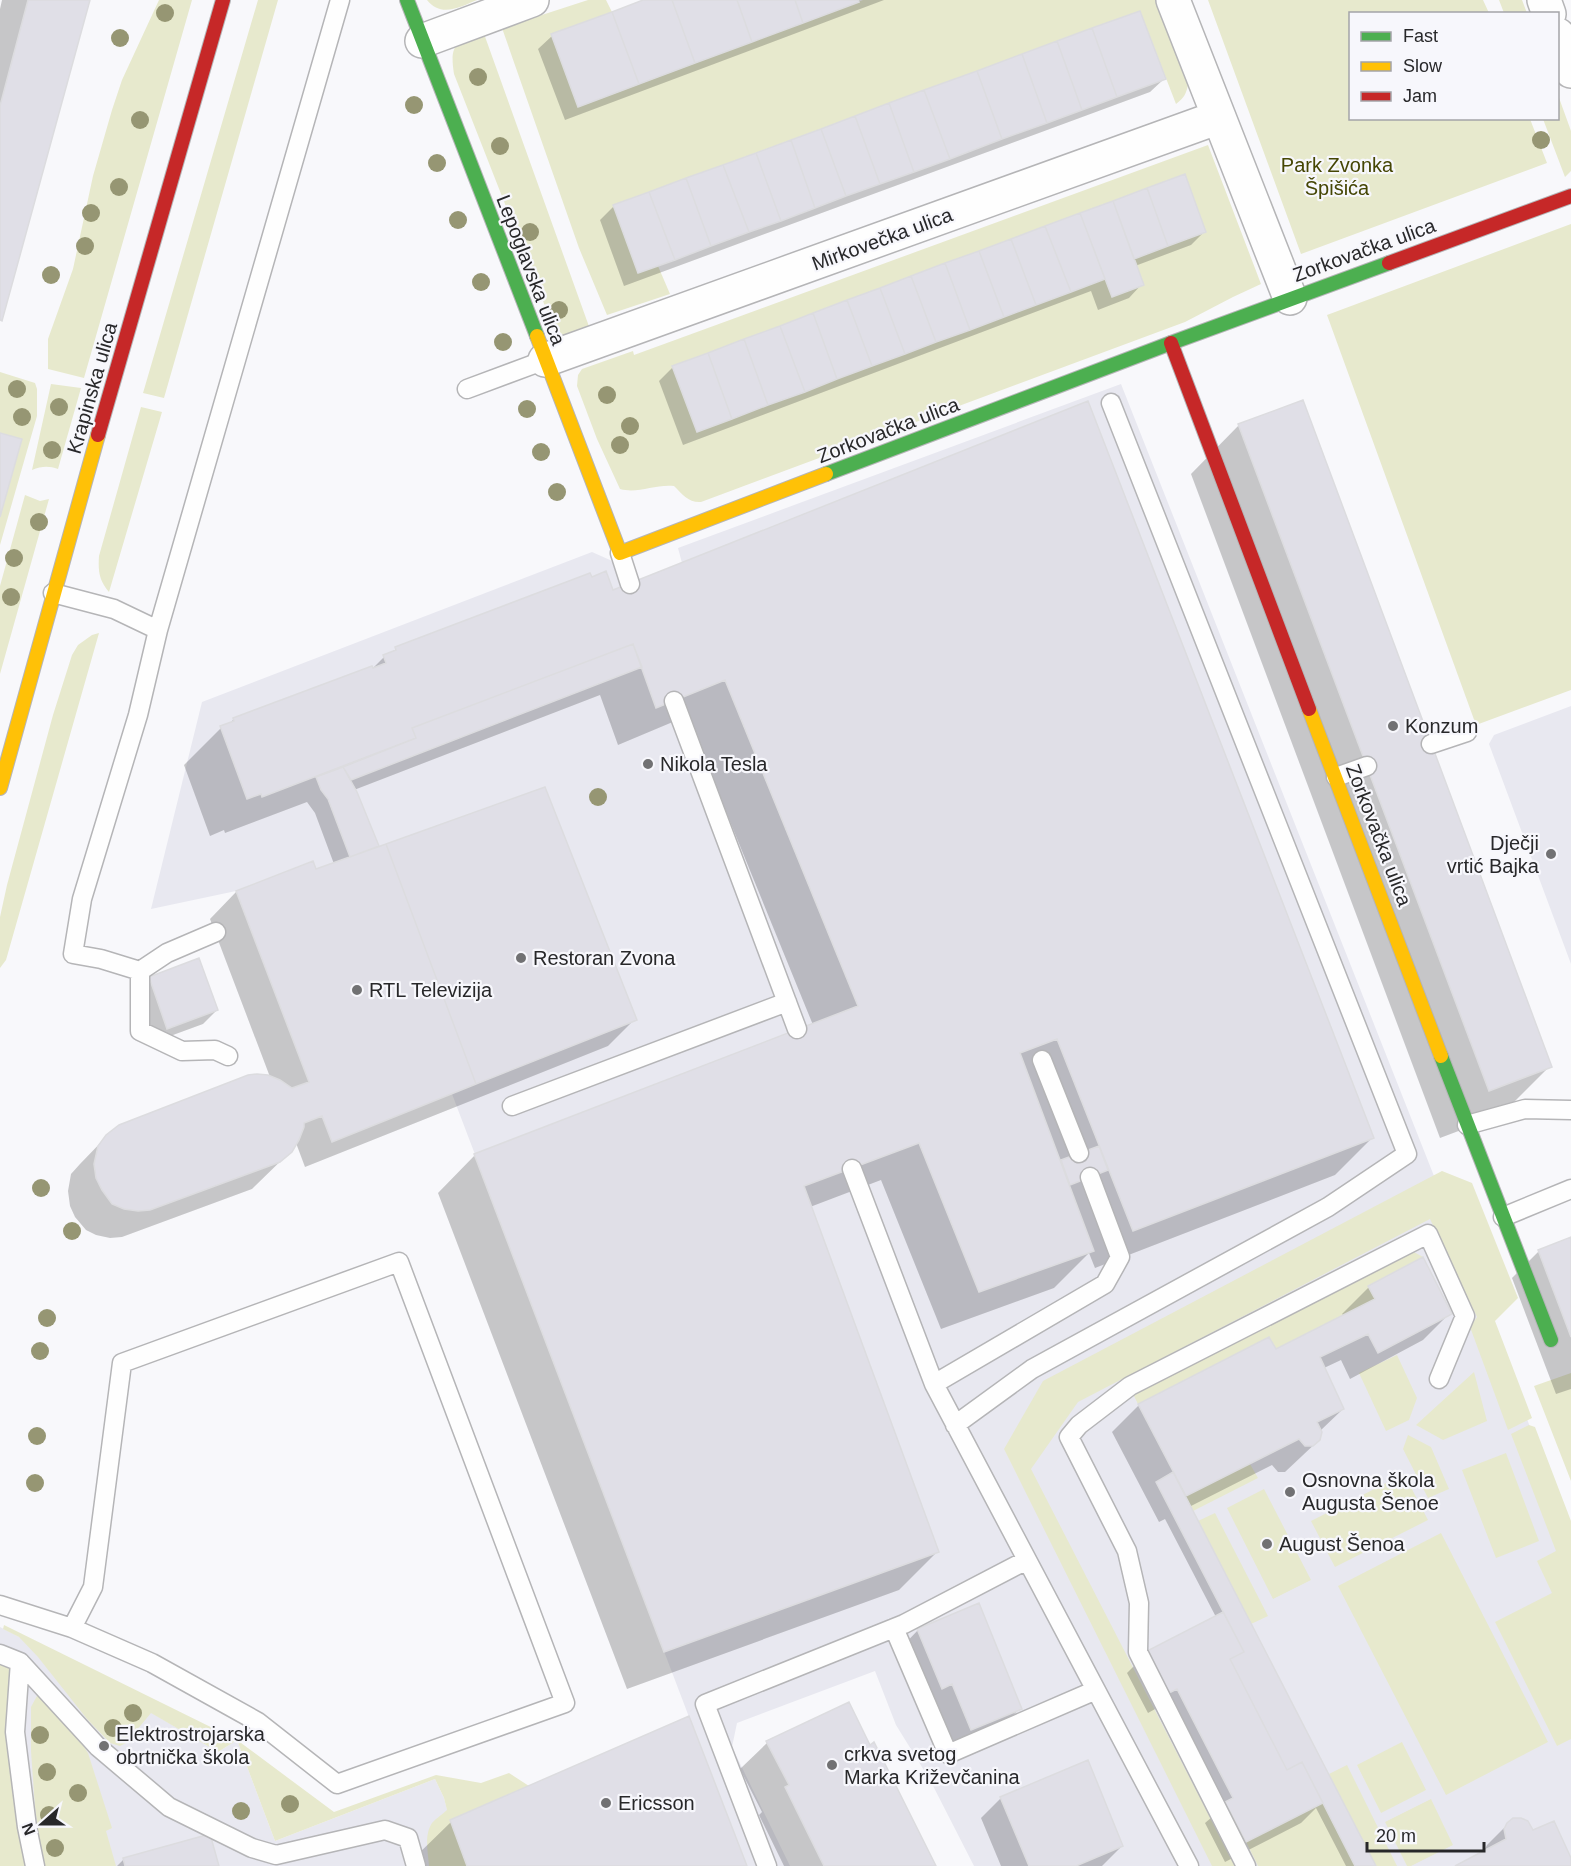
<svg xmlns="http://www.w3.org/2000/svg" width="1571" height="1866" viewBox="0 0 1571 1866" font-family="Helvetica,sans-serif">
  <rect width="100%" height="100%" fill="#f8f8fb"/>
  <path fill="#e8e8f0" d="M1121,384L1434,1176L1571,1534V1866H974L930,1780L896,1725L875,1671L737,1723L732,1747L790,1866H0V1627L50,1653L218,1752L237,1740L275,1841L435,1779L444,1798L450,1820L689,1717L452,1094L386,844L316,869L312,861L236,891L151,909L202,702L592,552L610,560L635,581L682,563L678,548Z
    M1571,706V964L1489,744L1494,735Z"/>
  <path fill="#e7e9cd" d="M159,0H192L84,378L48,369V339L73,269L93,176L112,110L122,80Z
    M258,0H278L164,398L143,393Z
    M427,0H477C460,7 441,18 427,0Z
    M588,0H606L612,12L551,35L579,107L863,0H1156L1188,85C1186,94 1184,98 1176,104L1140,11L614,205L638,273L658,266L670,294L607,315L579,248L502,28Z
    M1208,0H1483L1489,13L1350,14V118L1530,119L1547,163L1301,254Z
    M1499,0H1522L1527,13H1504Z
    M483,31L591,332L567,339L552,324L454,74C449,43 457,42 483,31Z
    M1558,95L1571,131V171L1565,177L1543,119L1558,118Z
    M1208,145L1261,284L1233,297L1185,322L701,502C689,503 682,494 674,486C655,484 638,494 620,489L597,439L577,386L578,375L582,369L633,351L634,355Z
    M1571,224V690L1476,725L1327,315Z
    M0,372L35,383L37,389V416L0,545V517L22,439L0,433Z
    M51,384L81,388L58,469C49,466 42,466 32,470Z
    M141,407L162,412L109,592C99,580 98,571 99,556Z
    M25,495L40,501L49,499L0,674V586Z
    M99,633L6,960L0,968V917L7,885L53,715L72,655L78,645L92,635Z
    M1442,1171L1472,1183L1518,1298L1495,1321L1532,1418L1508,1430L1470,1327L1477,1317L1430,1219L1078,1402L1031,1469L1235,1866H1212L1004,1449L1043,1381Z
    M1412,1251L1423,1257L1369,1285L1375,1299L1276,1349L1269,1337L1138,1404L1133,1394Z
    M1397,1355L1417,1398L1409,1420L1386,1431L1359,1373Z
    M1474,1372L1487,1421L1443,1440L1416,1425Z
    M1571,1373V1481L1534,1386Z
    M1529,1425L1535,1427L1571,1521V1739L1557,1746L1495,1622L1552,1593L1537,1561L1556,1551L1511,1434Z
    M1408,1435L1431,1447L1449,1489L1428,1498L1403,1449Z
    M1506,1453L1539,1541L1496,1558L1462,1470Z
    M1250,1464L1258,1478L1193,1511L1186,1496Z
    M1404,1474L1428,1520L1335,1567L1311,1521Z
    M1264,1489L1311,1580L1273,1599L1227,1508Z
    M1215,1513L1268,1616L1251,1624L1198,1521Z
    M1441,1533L1548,1742L1446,1795L1338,1586Z
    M4,1625L237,1740L334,1812L436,1775L481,1783L509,1773L529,1786L450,1820L467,1866H429C428,1852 424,1835 432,1823C436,1818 443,1814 447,1810L444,1798L435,1779L275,1841L237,1740L218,1752L151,1713L126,1743L120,1746L110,1743L87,1719L38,1657L19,1637L3,1629Z
    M0,1661L13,1666L30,1866H0Z
    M38,1694L79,1739L88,1753L112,1828L106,1831L116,1866H44L41,1855L35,1807L31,1751V1707Z
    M1402,1742L1426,1790L1381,1813L1357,1765Z
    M1347,1765L1397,1866H1376L1329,1774Z
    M1431,1799L1453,1845L1411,1866H1407L1385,1822Z
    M1323,1803L1355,1866H1258L1246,1842Z"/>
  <path fill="#0003" d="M2,0H89L0,321V9Z
    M647,0H884L565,120L538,49L552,36Z
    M1164,79L1150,92L624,286L600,220L614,206Z
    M1184,176L1205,231L1191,245L1135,266L1142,284L1129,298L1098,310L1091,291L683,445L659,381L673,367Z
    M1239,425L1550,1066L1501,1115L1440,1138L1191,474Z
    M591,579L1372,1138L1335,1175L1095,1268L1089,1253L1054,1288L941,1329L881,1180L810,1207L937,1552L899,1590L627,1689L438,1193L475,1155L813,1025L687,716L618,745L600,695L354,790L378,848L635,1019L608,1046L305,1167L296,1143L291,1151L252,1189L122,1237L110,1238L96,1235L86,1230L75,1217L70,1206L68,1191L71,1174L80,1164L107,1136L270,1077L210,919L236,892L334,864L315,813L307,802L225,833L224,830L210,836L184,765L221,728L228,725L234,719L372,669L384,657L390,654L396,649Z
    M150,978L217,1010L203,1024L154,1042L136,992Z
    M1571,1239V1389L1556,1394L1512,1278L1539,1251Z
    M1369,1287L1450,1313L1423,1340L1350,1379L1341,1360L1324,1368L1343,1409L1320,1431L1319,1440L1285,1472H1278L1272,1465L1189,1507L1374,1866H1346L1316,1808L1301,1823L1225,1862L1205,1823L1212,1817L1157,1708L1148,1713L1127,1673L1148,1652L1216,1617L1165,1519L1159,1522L1112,1432L1139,1405L1275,1351L1344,1316L1342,1314Z
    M918,1630L1020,1708L1000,1729L951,1749L898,1651Z
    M848,1704L869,1747L934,1866H784L759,1815L762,1812L740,1769L767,1743Z
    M688,1718L745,1866H415L413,1859L451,1822Z
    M1001,1798L1122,1846L1102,1866H1001L981,1818Z
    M1508,1824L1532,1832L1571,1862V1866H1457L1484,1851L1487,1845Z
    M123,1860L218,1866H117Z"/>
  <path fill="#e0dfe7" stroke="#dcdcdf" stroke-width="1.5" d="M28,0H90L2,321L0,320V106Z
    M643,0H672L695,63L639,84L612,12Z
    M672,0H737L752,42L695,63Z
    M737,0H795L803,23L752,42Z
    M795,0H858L859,2L803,23Z
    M1140,11L1166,79L1117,97L1092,28Z
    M612,12L639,84L578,107L551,34Z
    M1092,28L1117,97L1082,110L1057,41Z
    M1057,41L1082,110L1047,123L1022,54Z
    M1022,54L1047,123L1002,139L977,71Z
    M977,71L1002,139L950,159L924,90Z
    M924,90L950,159L914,172L889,103Z
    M889,103L914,172L880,184L855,116Z
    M855,116L880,184L846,196L821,129Z
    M821,129L846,196L815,208L791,140Z
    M791,140L815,208L781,221L756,153Z
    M756,153L781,221L749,232L723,165Z
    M723,165L749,232L711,246L686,178Z
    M1185,174L1206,232L1168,246L1147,188Z
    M686,178L711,246L675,260L649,192Z
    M1147,188L1168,246L1134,259L1113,201Z
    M649,192L675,260L638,273L613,205Z
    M1113,201L1144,285L1112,297L1080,213Z
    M1080,213L1105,279L1071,292L1045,226Z
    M1045,226L1071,292L1036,305L1011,239Z
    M1011,239L1036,305L1004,317L979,251Z
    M979,251L1004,317L970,330L945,263Z
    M945,263L970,330L936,342L911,276Z
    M911,276L936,342L905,354L880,288Z
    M880,288L905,354L872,366L847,300Z
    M847,300L872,366L837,379L813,313Z
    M813,313L837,379L805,392L780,326Z
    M780,326L805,392L768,405L744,339Z
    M744,339L768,405L732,419L708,353Z
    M708,353L732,419L697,432L672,366Z
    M1303,400L1552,1067L1489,1091L1238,424Z
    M1088,401L1374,1138L1133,1231L1057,1039L1020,1053L1094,1251L979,1292L919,1143L804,1186L939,1552L664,1652L474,1154L858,1006L725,680L656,708L633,644L412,728L416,738L262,797L261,794L247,799L220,726L234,721L233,718L372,666L373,668L386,663L383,655L396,650L395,647L590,573L592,577L606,571L613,590Z
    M0,433L22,439L0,517Z
    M633,644L642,667L351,780L343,767L416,738L412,728Z
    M343,767L357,792L379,846L350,857L328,799L321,790L316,777Z
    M545,787L637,1020L476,1084L386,844Z
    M386,844L476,1084L332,1142L322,1116L304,1123V1127L299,1140L292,1152L280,1162L150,1210L138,1211L124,1209L112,1204L102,1190L96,1178L94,1164L98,1146L106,1135L119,1125L248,1075L257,1074L268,1075L280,1080L292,1088L309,1082L236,891L313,861L316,869Z
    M199,958L218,1010L167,1029L149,977Z
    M1099,1146L1108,1170L1070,1185L1061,1160Z
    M1571,1237V1337L1538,1250Z
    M1423,1257L1452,1314L1378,1353L1368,1334L1320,1357L1344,1409L1317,1422L1322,1432L1320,1440L1313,1446H1305L1299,1439L1186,1496L1138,1404L1269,1337L1276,1349L1375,1299L1368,1286Z
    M1173,1472L1325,1767L1376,1866H1355L1302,1762L1287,1770L1230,1659L1244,1652L1156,1482Z
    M979,1603L1022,1709L971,1730L952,1684L942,1689L917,1629Z
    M1223,1612L1244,1652L1230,1659L1287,1770L1302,1762L1323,1803L1246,1842L1225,1802L1233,1798L1177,1689L1169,1693L1147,1651Z
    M849,1702L870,1745L874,1742L936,1866H824L785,1787L789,1785L766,1741Z
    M689,1716L747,1866H467L450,1820Z
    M1088,1760L1123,1846L1076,1866H1029L1000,1797Z
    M1513,1818H1521L1528,1821L1533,1830L1554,1821L1571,1858V1866H1455L1506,1839L1504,1829L1507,1823Z
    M210,1834L219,1866H125L123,1858Z"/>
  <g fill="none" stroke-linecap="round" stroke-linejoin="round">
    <g stroke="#b5b5b7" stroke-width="21">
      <path id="lane" d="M467,389L545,360
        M620,553L630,584
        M53,593L114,609L158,630
        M674,701L797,1029
        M1431,744L1467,732
        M1336,777L1367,766
        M140,971L167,953L216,932
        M228,1056L215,1050L182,1051L140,1031V971L101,959L73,954L82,899L138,715L158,630L340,0
        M1042,1060L1079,1153
        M512,1106L787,1002
        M1467,1125L1525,1109L1571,1110
        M852,1169L934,1384L1189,1866
        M1503,1217L1571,1189
        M934,1384L1105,1284L1120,1257L1090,1177
        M955,1425L1032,1369L1328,1207L1407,1154L1111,403
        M0,1605L72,1628L152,1663L258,1722L337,1784L565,1703L399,1262L122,1363L93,1587L72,1628
        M894,1628L948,1754L1096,1690
        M0,1654L20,1662L98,1747L169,1807L252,1848L276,1855L385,1830L408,1838L416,1866
        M20,1662L15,1732L27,1827L35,1866
        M767,1866L705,1704L904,1624L1027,1560
        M1246,1866L1138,1652L1139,1603L1127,1551L1069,1437L1079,1425L1130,1386L1428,1234L1465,1316L1439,1379"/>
    </g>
    <g stroke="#b5b5b7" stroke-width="36">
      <path id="street" d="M1173,0L1290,298
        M1544,0L1549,14
        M1558,35L1571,71
        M422,41L532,0
        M545,360L1219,117"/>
    </g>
    <g stroke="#b5b5b7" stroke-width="16">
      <path id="fast" d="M407,0L537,336
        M826,474L1171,343L1389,263
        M1441,1056L1551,1340"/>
    </g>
    <g stroke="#b5b5b7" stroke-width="16">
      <path id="slow" d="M537,336L620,553L826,474
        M1309,709L1441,1056
        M0,788L98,435"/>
    </g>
    <g stroke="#b5b5b7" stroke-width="16">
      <path id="jam" d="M1389,263L1571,196
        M1171,343L1309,709
        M98,435L223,0"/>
    </g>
    <use href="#lane" stroke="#fefefe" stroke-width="18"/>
    <use href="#street" stroke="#fefefe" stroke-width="33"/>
    <use href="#fast" stroke="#4caf50" stroke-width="14"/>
    <use href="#slow" stroke="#ffc107" stroke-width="14"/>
    <use href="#jam" stroke="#c62828" stroke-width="14"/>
  </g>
  <g fill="#969673">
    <circle cx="165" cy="13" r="9"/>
    <circle cx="120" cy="38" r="9"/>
    <circle cx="478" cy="77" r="9"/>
    <circle cx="414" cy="105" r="9"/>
    <circle cx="140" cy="120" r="9"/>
    <circle cx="1541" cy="140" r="9"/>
    <circle cx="500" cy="146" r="9"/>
    <circle cx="437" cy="163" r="9"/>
    <circle cx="119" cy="187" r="9"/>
    <circle cx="91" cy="213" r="9"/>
    <circle cx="458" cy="220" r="9"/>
    <circle cx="530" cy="232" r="9"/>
    <circle cx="85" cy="246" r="9"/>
    <circle cx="51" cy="275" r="9"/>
    <circle cx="481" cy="282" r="9"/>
    <circle cx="559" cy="310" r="9"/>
    <circle cx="503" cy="342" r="9"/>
    <circle cx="17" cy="389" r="9"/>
    <circle cx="607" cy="395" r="9"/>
    <circle cx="59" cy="407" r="9"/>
    <circle cx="527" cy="409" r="9"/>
    <circle cx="22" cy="417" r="9"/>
    <circle cx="630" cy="426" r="9"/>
    <circle cx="620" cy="445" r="9"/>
    <circle cx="52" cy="450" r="9"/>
    <circle cx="541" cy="452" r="9"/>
    <circle cx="557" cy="492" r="9"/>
    <circle cx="39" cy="522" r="9"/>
    <circle cx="14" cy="558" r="9"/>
    <circle cx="11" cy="597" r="9"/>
    <circle cx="598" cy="797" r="9"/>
    <circle cx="41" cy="1188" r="9"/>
    <circle cx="72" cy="1231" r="9"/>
    <circle cx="47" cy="1318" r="9"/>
    <circle cx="40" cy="1351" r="9"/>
    <circle cx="37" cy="1436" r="9"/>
    <circle cx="35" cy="1483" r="9"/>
    <circle cx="133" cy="1713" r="9"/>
    <circle cx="113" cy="1728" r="9"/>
    <circle cx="40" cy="1735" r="9"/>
    <circle cx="47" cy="1772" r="9"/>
    <circle cx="78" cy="1793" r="9"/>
    <circle cx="290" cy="1804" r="9"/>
    <circle cx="241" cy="1811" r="9"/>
    <circle cx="49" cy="1815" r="9"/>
    <circle cx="55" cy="1848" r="9"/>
  </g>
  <g fill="#717173" stroke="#f7f7fc" stroke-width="2">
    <circle cx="1393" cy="726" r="6"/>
    <circle cx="648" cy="764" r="6"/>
    <circle cx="1551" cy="854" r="6"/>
    <circle cx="521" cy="958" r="6"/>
    <circle cx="357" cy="990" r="6"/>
    <circle cx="1290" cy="1492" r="6"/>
    <circle cx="1267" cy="1544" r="6"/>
    <circle cx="104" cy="1746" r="6"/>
    <circle cx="832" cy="1765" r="6"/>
    <circle cx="606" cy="1803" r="6"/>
  </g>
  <g text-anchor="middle" stroke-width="4.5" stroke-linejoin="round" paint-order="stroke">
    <g font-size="20" fill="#454604" stroke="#f7f7fc">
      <text x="1337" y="172">Park Zvonka<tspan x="1337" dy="23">Špišića</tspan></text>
    </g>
    <g font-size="20" fill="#28282a" stroke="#f7f7fc">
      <text transform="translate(882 239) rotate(-20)" y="7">Mirkovečka ulica</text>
      <text transform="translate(1364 250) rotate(-20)" y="7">Zorkovačka ulica</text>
      <text transform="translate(531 270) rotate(69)" y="7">Lepoglavska ulica</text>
      <text transform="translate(92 388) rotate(-74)" y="7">Krapinska ulica</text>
      <text transform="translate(888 430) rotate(-21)" y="7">Zorkovačka ulica</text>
      <text transform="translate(1379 835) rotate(69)" y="7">Zorkovačka ulica</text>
    </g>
    <g font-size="20" fill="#28282a" stroke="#f7f7fc" text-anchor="start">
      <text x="1405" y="733">Konzum</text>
      <text x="660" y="771">Nikola Tesla</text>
      <text x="1539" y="850" text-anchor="end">Dječji<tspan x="1539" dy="23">vrtić Bajka</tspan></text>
      <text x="533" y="965">Restoran Zvona</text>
      <text x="369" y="997">RTL Televizija</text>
      <text x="1302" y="1487">Osnovna škola<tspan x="1302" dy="23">Augusta Šenoe</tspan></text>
      <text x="1279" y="1551">August Šenoa</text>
      <text x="116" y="1741">Elektrostrojarska<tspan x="116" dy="23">obrtnička škola</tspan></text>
      <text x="844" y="1761">crkva svetog<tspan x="844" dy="23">Marka Križevčanina</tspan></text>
      <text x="618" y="1810">Ericsson</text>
    </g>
  </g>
  <rect x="1349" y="12" width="210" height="108" fill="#f7f7fc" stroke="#a4a4a8" stroke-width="1.5"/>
  <rect x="1361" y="32" width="30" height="9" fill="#4caf50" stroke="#a4a4a8" stroke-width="1.5"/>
  <text x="1403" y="42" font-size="18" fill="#28282a">Fast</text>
  <rect x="1361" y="62" width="30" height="9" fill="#ffc107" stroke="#a4a4a8" stroke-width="1.5"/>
  <text x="1403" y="72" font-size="18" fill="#28282a">Slow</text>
  <rect x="1361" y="92" width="30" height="9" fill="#c62828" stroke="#a4a4a8" stroke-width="1.5"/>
  <text x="1403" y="102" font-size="18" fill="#28282a">Jam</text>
  <g transform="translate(42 1824) rotate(249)" stroke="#f7f7fc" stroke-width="4.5" paint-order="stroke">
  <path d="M0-4.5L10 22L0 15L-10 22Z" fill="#28282a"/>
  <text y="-9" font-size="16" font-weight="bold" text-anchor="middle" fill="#28282a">N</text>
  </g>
  <path d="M1367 1842v9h117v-9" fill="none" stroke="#28282a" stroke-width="3"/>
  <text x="1376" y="1842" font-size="18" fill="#28282a" stroke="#f7f7fc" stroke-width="4.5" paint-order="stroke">20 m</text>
</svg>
